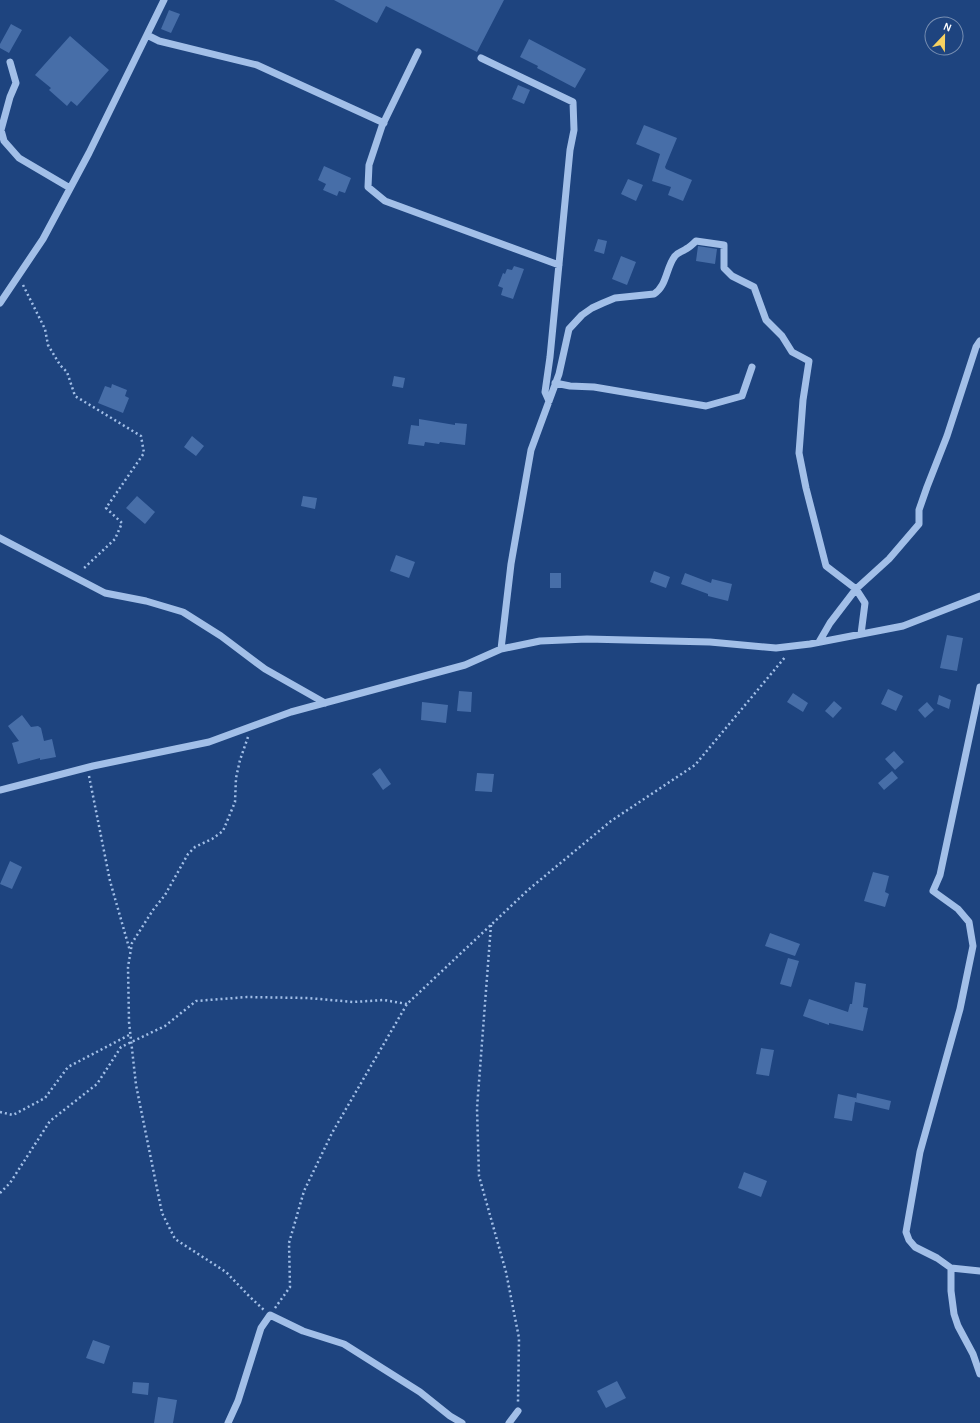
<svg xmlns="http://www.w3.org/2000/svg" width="980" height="1423" viewBox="0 0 980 1423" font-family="Karla,sans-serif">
  <rect width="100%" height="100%" fill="#1e447f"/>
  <path fill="#476ea8" d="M334,0H504L477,52L386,6L377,23Z
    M169,10L180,14L171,33L161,29Z
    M11,24L22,30L9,53L0,48V44Z
    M70,36L109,70L77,106L71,101L67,106L49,90L51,88L35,75Z
    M529,39L586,69L575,88L537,68L538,66L520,57Z
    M518,85L530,90L524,104L512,99Z
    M644,125L677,138L665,167L666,169L692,180L683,201L668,195L671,187L652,181L660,154L636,144Z
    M324,166L351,178L345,193L339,191L337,196L323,190L326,184L318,180Z
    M628,179L643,185L636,201L621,194Z
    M598,239L607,241L604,254L594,251Z
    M698,246L717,249L715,264L696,261Z
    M621,256L636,262L627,285L612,279Z
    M514,266L524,269L513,299L501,295L503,288L498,286L503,273L505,274L507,269L512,270Z
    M394,376L405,378L403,388L392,386Z
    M112,384L127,390L125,396L129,398L123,413L98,403L105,386L111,388Z
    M419,419L455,425V423L467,424L465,445L440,442L439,444L425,442L424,446L408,444L411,425L419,426Z
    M192,436L204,446L196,456L184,447Z
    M137,496L155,512L145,524L126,508Z
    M303,496L317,498L315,509L301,506Z
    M396,555L415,562L409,578L390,571Z
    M654,571L670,577L666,588L650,582Z
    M550,573H561V588H550Z
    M685,573L711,583L712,579L732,584L728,601L708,596V594L681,584Z
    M947,635L963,638L957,671L940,668Z
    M888,689L903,696L896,711L881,704Z
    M459,691L472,692L471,712L457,711Z
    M793,693L808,703L803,712L787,702Z
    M939,695L951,700L949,709L937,704Z
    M834,701L842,708L833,718L825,711Z
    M422,702L448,705L446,723L421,720Z
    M927,702L934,710L925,718L918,710Z
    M22,715L31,727L38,726L41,728L44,741L52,739L56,757L40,760V758L18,764L12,743L19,741L8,726Z
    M894,751L904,762L895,770L885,759Z
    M380,768L391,784L383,790L372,774Z
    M892,771L898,778L884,790L878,783Z
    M477,773L494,774L492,792L475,791Z
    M10,861L22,867L12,889L0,884Z
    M873,872L889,876L885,892L889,894L885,907L864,901Z
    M770,933L800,944L795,956L765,946Z
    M788,958L799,961L791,987L780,984Z
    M855,982L866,984L863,1007L868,1008L863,1031L829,1023V1025L803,1016L809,999L848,1012L850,1004H852Z
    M761,1048L774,1050L769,1076L756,1074Z
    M857,1093L891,1101L889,1110L855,1102L852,1121L834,1118L838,1094L856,1098V1100Z
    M744,1172L767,1181L761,1197L738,1188Z
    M93,1340L110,1346L104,1364L86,1358Z
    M617,1381L626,1398L606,1408L597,1391Z
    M133,1382L149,1383L148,1395L132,1393Z
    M158,1397L177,1400L173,1423H154Z"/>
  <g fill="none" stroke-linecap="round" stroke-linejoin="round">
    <path stroke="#a2bfe8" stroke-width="2.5" stroke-dasharray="2 3" stroke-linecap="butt" d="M23,285L45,329L48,345L60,365L67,372L75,396L141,436L144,453L106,508L122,523L115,539L82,570
      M248,737L240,760L236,778L235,802L223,831L212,839L195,847L188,854L165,895L153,910L132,943L128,967L129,1022L136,1085L162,1213L175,1239L226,1272L250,1297L264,1310
      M89,776L110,881L130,951
      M491,925L477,1108L479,1176L506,1272L519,1338L518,1402
      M0,1112L13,1115L45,1098L68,1067L131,1034
      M0,1193L10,1183L50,1121L97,1084L121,1047L165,1026L196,1001L247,997L308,998L353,1002L384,1000L407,1004
      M275,1308L290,1287L289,1243L304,1191L332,1133L407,1004L528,890L611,821L695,765L786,656"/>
    <path stroke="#a2bfe8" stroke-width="7" d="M147,35L159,41L257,65L384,123
      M418,52L382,126L369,165L368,187L385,201L559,265
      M481,58L573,102L574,130L570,150L550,357L545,392L549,401
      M10,62L16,83L10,97L1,130L4,141L19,158L70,188
      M0,303L43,239L89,153L164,0
      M555,383L570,386L594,387L706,406L742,396L752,367
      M0,538L105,593L146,601L183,612L221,636L265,669L325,703
      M819,642L830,623L856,589L889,559L919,524V510L927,487L947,436L976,347L980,341
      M501,649L511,564L531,450L559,374L569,329L582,315L592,308L603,303L615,298L654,294C667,286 666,267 675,256C678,252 682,252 686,249C690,247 693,244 696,241L724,245V268L732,276L754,287L766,320L782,336L792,352L809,361L803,400L799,453L806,488L826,566L856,589L865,603L861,634
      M980,687L940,875L933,891L958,909L969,922L973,946L960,1009L920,1152L906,1232L909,1240L915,1247L937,1258L951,1268L980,1271
      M0,790L93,766L209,742L291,712L465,665L501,649L540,641L587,639L710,642L776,648L810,644L903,626L980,596
      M951,1268V1291L954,1314L958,1326L973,1354L980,1374
      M228,1423L238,1401L261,1328L270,1315L303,1331L344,1344L420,1392L450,1416L462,1423
      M509,1423L518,1411"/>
  </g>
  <g transform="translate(944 36) rotate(22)"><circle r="19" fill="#1e447f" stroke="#788fb2"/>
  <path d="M0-3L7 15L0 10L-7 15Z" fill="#f7d261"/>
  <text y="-6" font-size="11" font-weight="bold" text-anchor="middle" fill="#ffffff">N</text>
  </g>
</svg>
